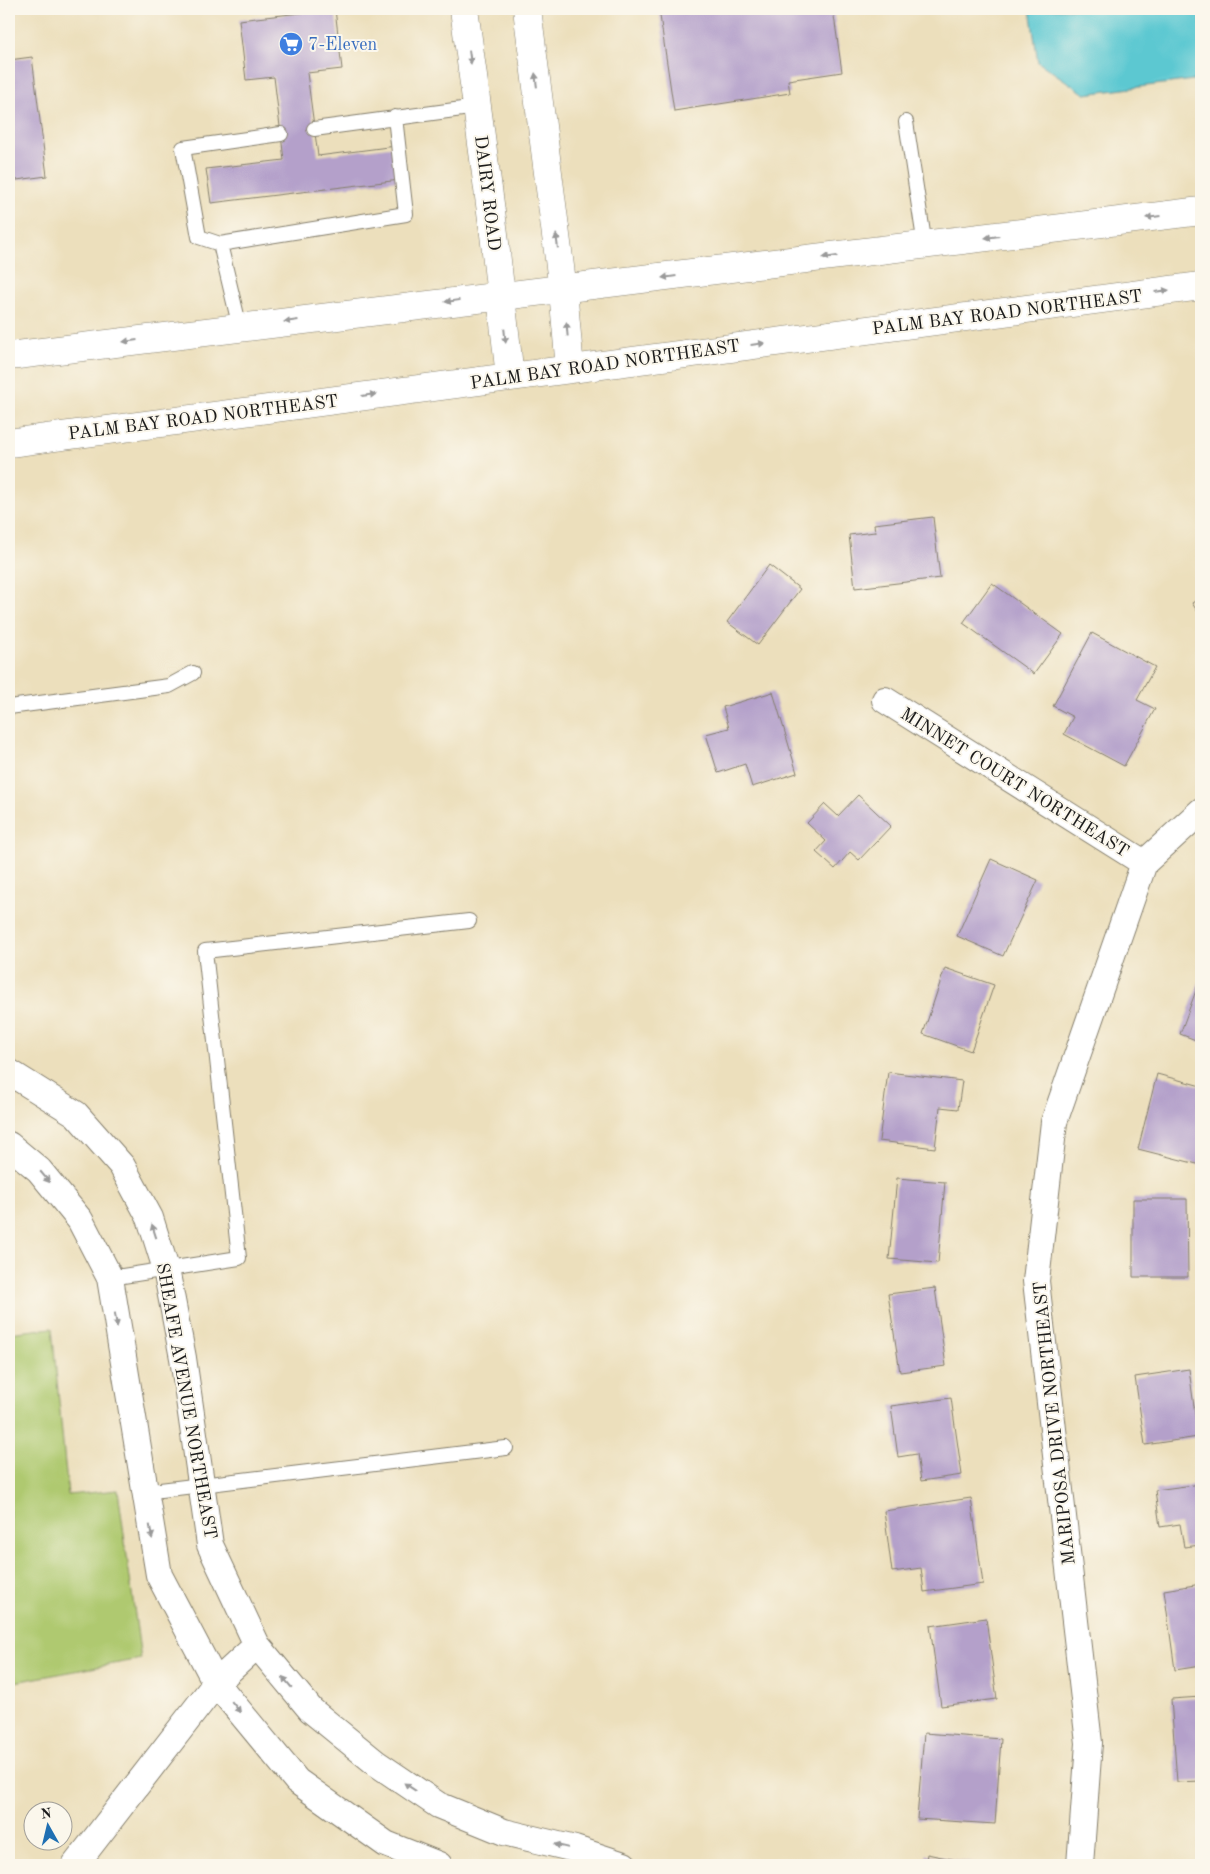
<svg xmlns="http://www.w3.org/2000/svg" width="1210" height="1874" viewBox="0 0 1210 1874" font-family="'Old Standard TT',serif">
  <rect width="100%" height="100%" fill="#fbf7ec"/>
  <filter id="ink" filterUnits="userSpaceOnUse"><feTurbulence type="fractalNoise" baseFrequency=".02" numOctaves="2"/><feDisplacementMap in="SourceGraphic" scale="10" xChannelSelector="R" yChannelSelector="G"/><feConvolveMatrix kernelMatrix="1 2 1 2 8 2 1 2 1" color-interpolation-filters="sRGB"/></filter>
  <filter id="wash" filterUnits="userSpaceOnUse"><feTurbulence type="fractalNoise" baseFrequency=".0096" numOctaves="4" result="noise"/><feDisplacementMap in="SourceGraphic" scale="20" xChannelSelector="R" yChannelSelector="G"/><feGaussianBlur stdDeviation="1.12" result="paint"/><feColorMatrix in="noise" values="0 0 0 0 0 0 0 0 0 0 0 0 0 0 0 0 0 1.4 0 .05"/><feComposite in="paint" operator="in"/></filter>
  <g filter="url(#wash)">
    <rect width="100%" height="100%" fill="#ecdfbc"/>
    <path fill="#afc96f" stroke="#667246" d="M52,1328L68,1495L118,1490L141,1659L9,1683V1333Z"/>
    <path fill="#5bc8d1" stroke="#3c7276" d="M1030,9H1201V79L1085,94L1038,62Z"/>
    <g id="blocks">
      <path fill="#b4a0ca" d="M335,9L342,69L307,73L318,156L396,146L400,180L211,203L206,169L284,160L274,77L246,80L239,20Z
        M659,9H833L842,72L788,80L790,93L674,111Z
        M32,57L47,176L9,181V60Z
        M933,517L940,578L855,588L849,535L875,532L874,524Z
        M769,565L800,589L758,645L727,622Z
        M992,583L1063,634L1034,674L963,623Z
        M1201,597V617L1192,603Z
        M1092,633L1155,667L1137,700L1155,709L1124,766L1064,734L1073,717L1053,706Z
        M773,692L797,773L752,787L745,764L718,773L706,734L729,728L723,707Z
        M858,795L891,826L859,860L850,852L835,869L816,852L826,841L807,823L825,804L838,816Z
        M991,859L1038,880L1003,956L957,936Z
        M945,968L994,985L971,1051L923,1034Z
        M1201,977V1042L1180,1034Z
        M888,1072L962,1081L958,1109L940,1107L935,1148L879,1141Z
        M1157,1074L1201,1086L1197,1112L1201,1113V1165L1138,1149Z
        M897,1178L945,1182L938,1263L889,1259Z
        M1133,1199H1187L1188,1277H1133Z
        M935,1288L946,1366L900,1372L888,1294Z
        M1189,1369L1198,1437L1145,1445L1135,1377Z
        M951,1398L962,1475L921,1481L917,1454L898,1457L891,1406Z
        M1201,1484V1545L1184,1547L1180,1524L1160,1527L1155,1490Z
        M971,1498L983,1584L924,1592L921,1568L892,1572L884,1511Z
        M1201,1584V1666L1175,1670L1164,1590Z
        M986,1618L997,1699L941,1706L930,1626Z
        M1201,1697V1781L1177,1782L1171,1699Z
        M924,1733L1001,1739L995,1824L917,1819Z
        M927,1854L976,1864V1865H925Z"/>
    </g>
  </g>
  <g filter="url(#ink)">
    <use href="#blocks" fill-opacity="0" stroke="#847e6c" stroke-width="1"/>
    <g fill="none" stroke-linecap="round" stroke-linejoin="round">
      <g stroke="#847e6c" stroke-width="16">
        <path id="lane" d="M906,122L925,246
          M314,129L477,107
          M220,244L406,214L395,117
          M240,328L220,244L199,237L183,148L281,134
          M9,707L169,686L193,673
          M110,1278L239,1258L205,951L469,921
          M144,1492L506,1448"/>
      </g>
      <g stroke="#847e6c" stroke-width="28">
        <path id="street" d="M885,700L1144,863
          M9,1072L76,1114L122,1166L150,1218L166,1269L183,1358L210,1545L257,1645L311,1710L376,1763L438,1805L504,1832L575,1849L624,1865
          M9,1145L39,1170L80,1220L110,1278L159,1575L216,1683L297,1781L386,1844L439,1865
          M75,1865L216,1683L257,1645
          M1080,1865L1089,1743L1036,1281L1054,1122L1144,863L1201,811"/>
      </g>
      <g stroke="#847e6c" stroke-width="29">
        <path id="secondary" d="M464,9L494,234L510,377
          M527,9L563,290L570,369
          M9,356L1201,211
          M9,443L1201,286"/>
      </g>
      <use href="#lane" stroke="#fff" stroke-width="14"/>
      <use href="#street" stroke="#fff" stroke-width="26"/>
      <use href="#secondary" stroke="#fff" stroke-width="28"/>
    </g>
    <defs><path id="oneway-solid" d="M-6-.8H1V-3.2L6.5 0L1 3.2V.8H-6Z" transform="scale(1.25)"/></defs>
    <g fill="#999">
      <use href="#oneway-solid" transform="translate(470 57) rotate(82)"/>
      <use href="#oneway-solid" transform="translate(536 80) rotate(-97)"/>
      <use href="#oneway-solid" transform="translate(1153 217) rotate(173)"/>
      <use href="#oneway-solid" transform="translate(992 237) rotate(173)"/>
      <use href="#oneway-solid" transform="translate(557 241) rotate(-97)"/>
      <use href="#oneway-solid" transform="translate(830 257) rotate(173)"/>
      <use href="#oneway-solid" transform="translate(669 277) rotate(173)"/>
      <use href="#oneway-solid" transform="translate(1162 291) rotate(-7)"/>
      <use href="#oneway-solid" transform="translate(452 301) rotate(173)"/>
      <use href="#oneway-solid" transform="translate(291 321) rotate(173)"/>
      <use href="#oneway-solid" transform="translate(567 329) rotate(-95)"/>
      <use href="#oneway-solid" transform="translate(505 336) rotate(84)"/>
      <use href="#oneway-solid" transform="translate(130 341) rotate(173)"/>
      <use href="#oneway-solid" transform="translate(758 344) rotate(-7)"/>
      <use href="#oneway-solid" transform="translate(369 395) rotate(-7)"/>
      <use href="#oneway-solid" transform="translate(45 1177) rotate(50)"/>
      <use href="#oneway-solid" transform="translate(154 1231) rotate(-108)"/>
      <use href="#oneway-solid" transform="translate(116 1320) rotate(81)"/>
      <use href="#oneway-solid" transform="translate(151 1532) rotate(80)"/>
      <use href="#oneway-solid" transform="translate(287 1682) rotate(-130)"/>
      <use href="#oneway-solid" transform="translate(236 1707) rotate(51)"/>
      <use href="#oneway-solid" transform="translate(410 1787) rotate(-146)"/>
      <use href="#oneway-solid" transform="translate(561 1846) rotate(-166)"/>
    </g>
  </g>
  <defs>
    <g id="supermarket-disc" transform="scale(1.25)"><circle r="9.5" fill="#3f7fe0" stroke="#fbf7ec"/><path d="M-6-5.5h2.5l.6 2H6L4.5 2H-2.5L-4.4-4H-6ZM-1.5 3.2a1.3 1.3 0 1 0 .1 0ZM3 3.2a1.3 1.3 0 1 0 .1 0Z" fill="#fff"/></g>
  </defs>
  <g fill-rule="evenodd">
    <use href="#supermarket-disc" x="291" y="44"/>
  </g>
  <g text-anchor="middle" stroke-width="4" stroke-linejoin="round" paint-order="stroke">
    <g font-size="18" fill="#366cbe" stroke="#fbf7ec" text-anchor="start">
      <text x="308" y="50">7-Eleven</text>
    </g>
    <g font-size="18" fill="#1c1c1c" stroke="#fbf7ec">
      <text transform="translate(488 193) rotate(83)" y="6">DAIRY ROAD</text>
      <text transform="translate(1007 312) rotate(-7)" y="6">PALM BAY ROAD NORTHEAST</text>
      <text transform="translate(605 364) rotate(-8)" y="6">PALM BAY ROAD NORTHEAST</text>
      <text transform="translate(203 417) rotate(-7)" y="6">PALM BAY ROAD NORTHEAST</text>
      <text transform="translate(1015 782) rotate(32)" y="6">MINNET COURT NORTHEAST</text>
      <text transform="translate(187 1401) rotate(80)" y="6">SHEAFE AVENUE NORTHEAST</text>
      <text transform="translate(1054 1423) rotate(-96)" y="6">MARIPOSA DRIVE NORTHEAST</text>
    </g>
  </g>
  <rect width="1210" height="1874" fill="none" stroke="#fbf7ec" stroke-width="30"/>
  <g transform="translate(48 1826) rotate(352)"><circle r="24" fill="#fbf7ec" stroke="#a29f99"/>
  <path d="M0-4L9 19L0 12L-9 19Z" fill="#1f6fb2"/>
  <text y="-8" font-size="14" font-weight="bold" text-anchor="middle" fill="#1c1c1c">N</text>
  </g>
</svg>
